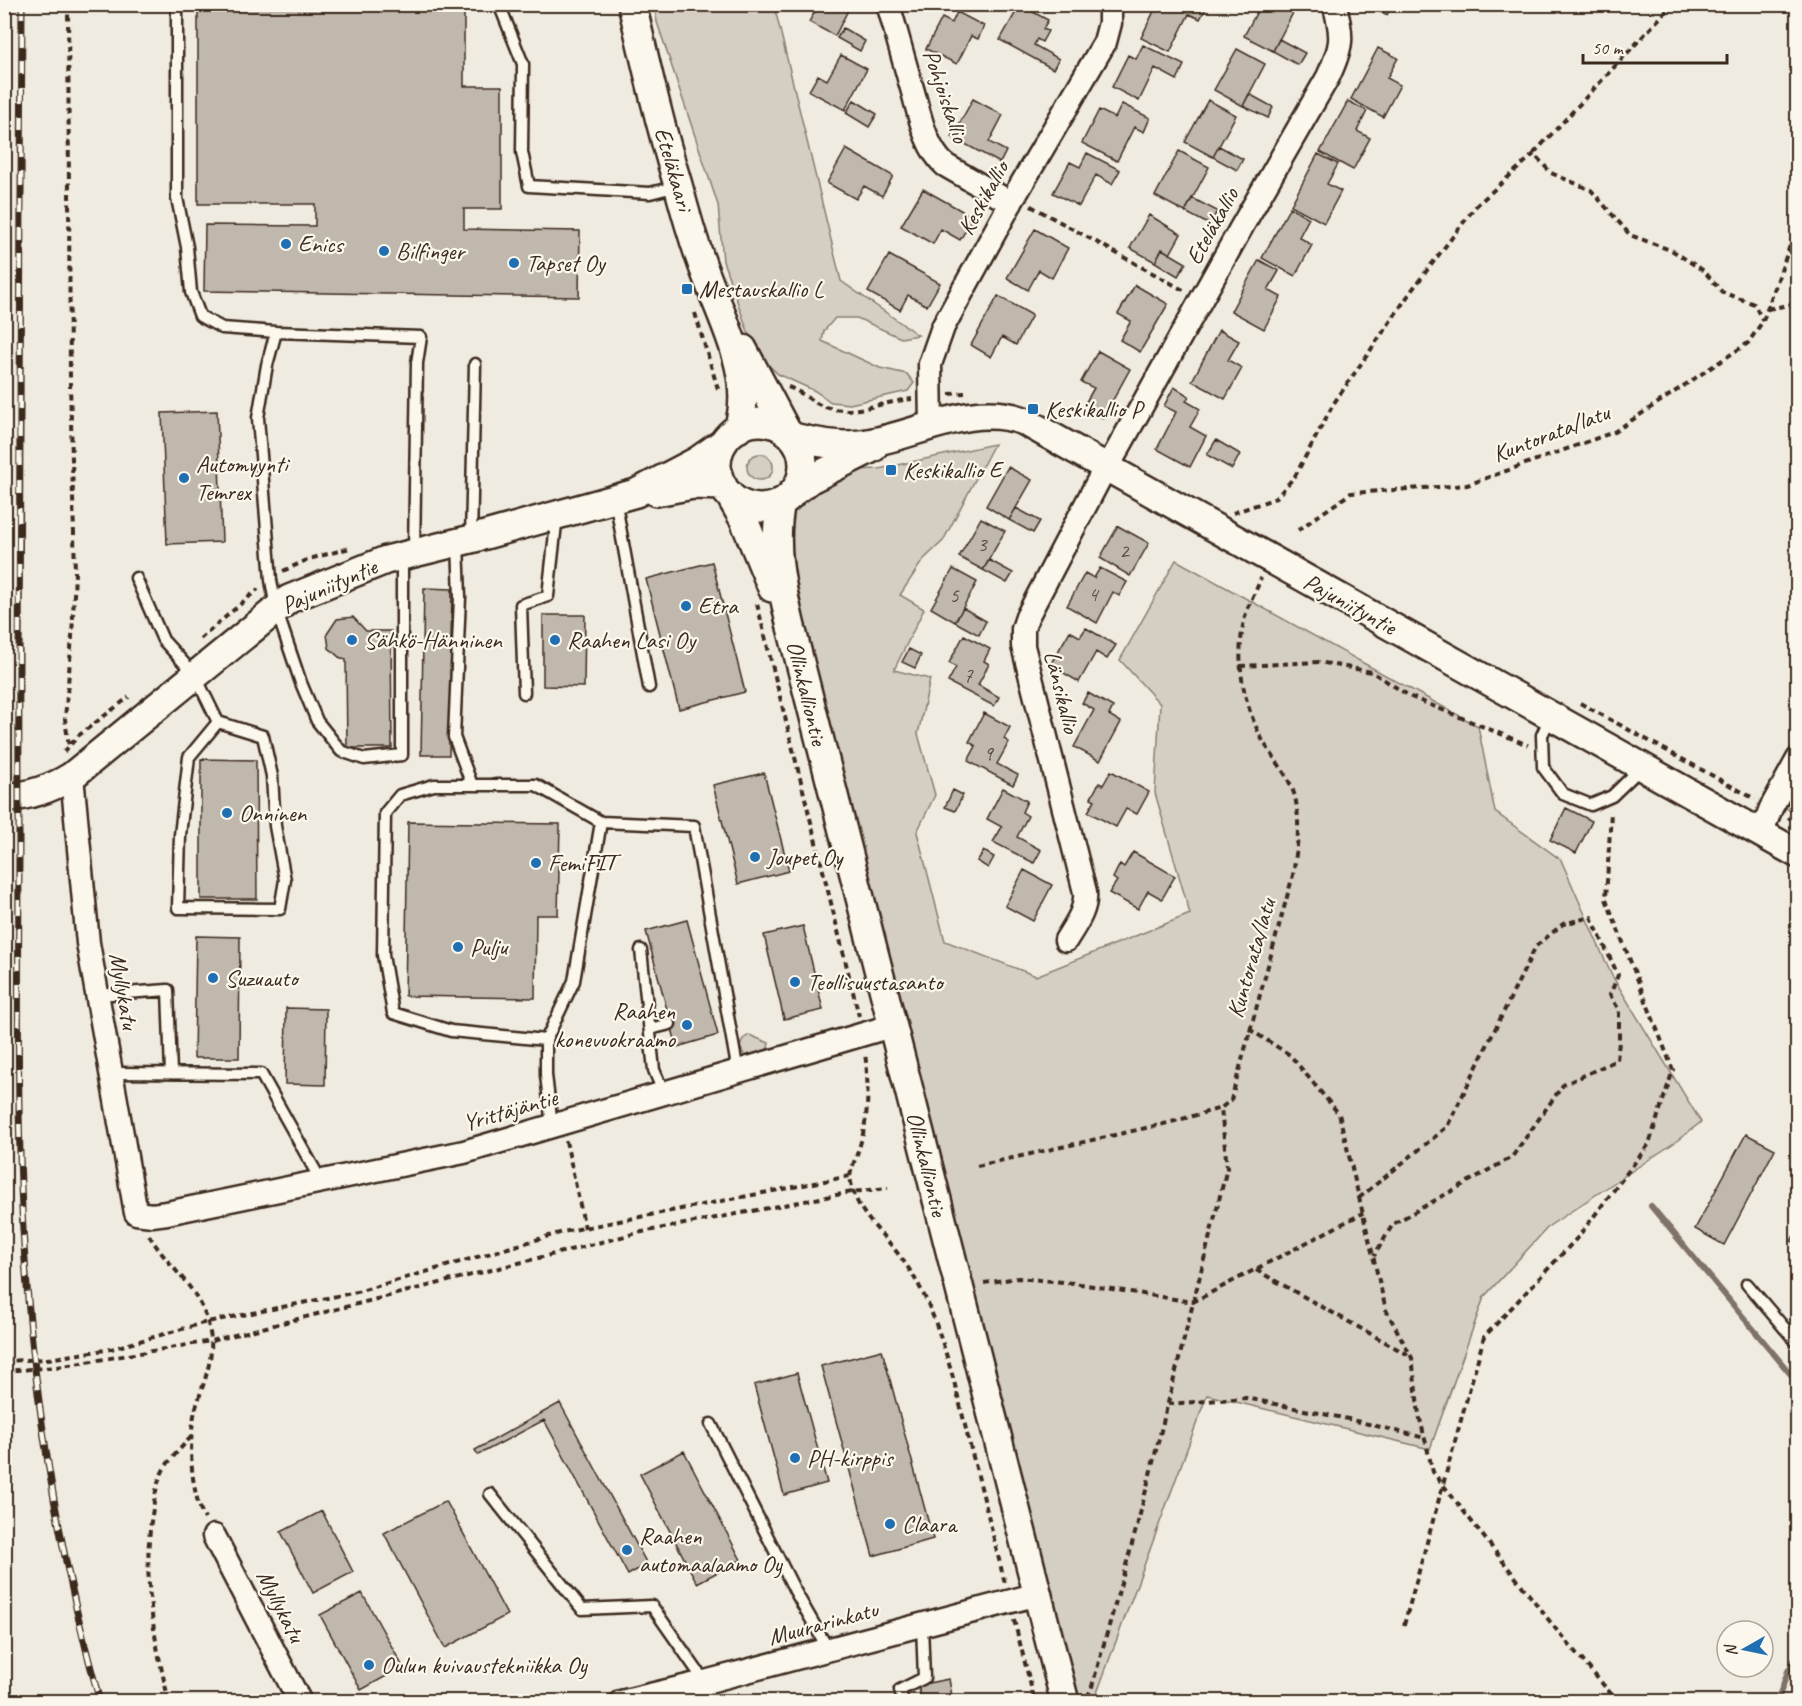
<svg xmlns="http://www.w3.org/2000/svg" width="1802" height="1706" viewBox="0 0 1802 1706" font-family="Caveat,sans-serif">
  <rect width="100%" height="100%" fill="#f0ebe0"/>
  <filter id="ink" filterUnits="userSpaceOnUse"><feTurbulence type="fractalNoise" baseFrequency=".0167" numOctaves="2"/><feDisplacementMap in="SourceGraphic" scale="12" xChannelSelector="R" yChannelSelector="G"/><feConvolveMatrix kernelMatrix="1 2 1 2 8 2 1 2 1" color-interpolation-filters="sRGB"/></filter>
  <g filter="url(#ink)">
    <path fill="#d5cec3" stroke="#887c70" stroke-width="1.5" d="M654,5H774L841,281L918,335L901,338L857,318H835L824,331L822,341L880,368L907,374L914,383L908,391L850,404L831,402L815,391L778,374L762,359L748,332L723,261L718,205L657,22Z
      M994,444L943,541L923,560L900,595L924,609L894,670L930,679L918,734L935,795L917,832L945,941L1036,976L1190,914L1155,793L1160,704L1120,660L1176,560L1478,726L1495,812L1561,860L1611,974L1701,1122L1674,1143L1549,1226L1484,1297L1430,1449L1207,1395L1094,1701H1077L982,1317L795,597L785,519L807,490L852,470L879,469Z
      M747 467a13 13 0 1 1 26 0a13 13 0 1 1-26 0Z
      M1797,775V817L1782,804Z
      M749,1035L769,1043L768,1048C761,1056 755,1058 745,1056L740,1047L743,1039Z"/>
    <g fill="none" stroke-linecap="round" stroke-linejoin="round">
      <path stroke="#7f7367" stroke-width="6" d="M1651,1206L1798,1383
        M1777,1702L1788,1671L1798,1654"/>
    </g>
    <path fill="#c0b8ad" stroke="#3b2a1e" stroke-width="1.5" d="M198,4H464V86H502V209H464V229L580,231L579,297L204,291L205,225L315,226V204H198Z
      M819,4H851L835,36L809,22Z
      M1170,4H1198L1206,8L1200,19L1189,14L1170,52L1141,38L1157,5L1167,10Z
      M1261,4H1287L1295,9L1273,51L1244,36Z
      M1368,4H1392L1387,15Z
      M1020,5L1048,20L1043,29L1048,31L1042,42L1037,39L1034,45L1059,59L1053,69L1000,40Z
      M957,12L984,26L978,39L971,36L957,64L926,49L942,18L952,23Z
      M843,28L865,41L860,51L837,38Z
      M1279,39L1305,53L1298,65L1273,51Z
      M1143,45L1184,65L1177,80L1155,68L1139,101L1112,87L1128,55L1136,59Z
      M1378,48L1398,58L1387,78L1400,85L1383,117L1351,99Z
      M1237,49L1265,64L1243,106L1214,90Z
      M841,55L867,69L845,110L809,91L818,75L827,80Z
      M1249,94L1273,107L1268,118L1243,106Z
      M973,99L1003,115L989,142L1006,151L1000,163L952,137Z
      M854,100L877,114L869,127L846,113Z
      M1208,100L1236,115L1213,157L1185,142Z
      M1348,101L1367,111L1357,131L1370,138L1353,170L1320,152Z
      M1122,104L1150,118L1144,132L1134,127L1117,161L1082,143L1099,110L1115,118Z
      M1219,146L1243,159L1237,170L1213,157Z
      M846,149L893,176L882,196L864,186L856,199L827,183Z
      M1179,151L1209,167L1185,212L1155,196Z
      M1087,153L1120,170L1112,184L1096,175L1079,206L1053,193L1070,162L1080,167Z
      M1318,154L1338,164L1327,184L1341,191L1324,223L1291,205Z
      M923,189L973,217L960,240L941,229L933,244L901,226Z
      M1192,198L1217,211L1210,225L1185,212Z
      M1290,207L1309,218L1299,237L1312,245L1295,276L1262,258Z
      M1149,215L1181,234L1170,254L1162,249L1155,262L1130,248Z
      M1035,229L1068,248L1052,278L1039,270L1028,290L1007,278Z
      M1162,249L1186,263L1178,276L1155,262Z
      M889,255L940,283L927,306L908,295L900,310L868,292Z
      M1259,260L1279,271L1268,290L1281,297L1264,329L1231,311Z
      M1135,285L1168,304L1140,352L1120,340L1131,321L1118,314Z
      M998,296L1032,315L1016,345L1002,337L991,357L971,345Z
      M1219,330L1239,341L1228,360L1242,368L1225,399L1192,381Z
      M1098,351L1130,369L1103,418L1083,407L1094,388L1081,382Z
      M1174,387L1189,396L1186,401L1200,409L1190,427L1206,436L1190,467L1157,449L1176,412L1164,406Z
      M217,411L222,542L167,544L162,413Z
      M1216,440L1240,454L1232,469L1207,455Z
      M1008,467L1032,480L1009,520L986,506Z
      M1016,508L1040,521L1033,533L1009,520Z
      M981,518L1005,531L983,570L959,557Z
      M1118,526L1149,543L1130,576L1100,558Z
      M989,560L1013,573L1007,583L983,570Z
      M712,562L745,692L679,709L646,579Z
      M1100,568L1127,582L1119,596L1113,592L1097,623L1067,606L1085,573L1094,578Z
      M953,569L977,582L955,622L931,608Z
      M424,588L452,589L449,755H421Z
      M963,608L986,621L979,635L955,622Z
      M543,615H585L584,687L543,686Z
      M353,617L366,631H391L392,748H347L346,660L339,657L329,648L327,634L337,619Z
      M1086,628L1116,645L1107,659L1096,652L1079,682L1050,665L1070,631L1080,637Z
      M964,635L990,649L984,661L989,664L978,685L999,697L994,706L948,682L956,667L949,663Z
      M909,649L921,655L915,668L902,662Z
      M1088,693L1113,707L1109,715L1121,722L1100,761L1074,747L1094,710L1082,703Z
      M984,713L1010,727L1004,739L1009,742L997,764L1018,775L1013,785L968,761L976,746L969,742Z
      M201,759L256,760L257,899H201Z
      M1111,771L1149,792L1137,814L1126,809L1116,827L1088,812L1095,800L1091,798L1099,783L1103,785Z
      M764,773L789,871L738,884L713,785Z
      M1003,788L1027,801L1022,812L1028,816L1017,837L1041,850L1034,863L993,842L1002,827L987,819Z
      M953,790L963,795L955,811L945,807Z
      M1566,808L1592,821L1576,853L1550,840Z
      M408,822L560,824L558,915H536L535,998L405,996Z
      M984,851L994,857L988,868L977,861Z
      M1133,852L1175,876L1162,899L1148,891L1138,909L1109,893L1117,881L1113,878L1120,864L1124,867Z
      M1024,870L1052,885L1033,921L1005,906Z
      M687,920L718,1035L677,1047L646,931Z
      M803,926L823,1010L784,1019L764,935Z
      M196,936L240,937L239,1058H194Z
      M286,1008L326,1009L325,1085L285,1084Z
      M1746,1134L1775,1149L1724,1245L1695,1229Z
      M1798,1229V1244L1791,1241Z
      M882,1350L933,1539L873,1556L821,1366Z
      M797,1373L827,1483L784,1495L754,1385Z
      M560,1403L647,1564L628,1575L544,1420L478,1455L475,1450Z
      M684,1451L741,1560L697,1583L640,1474Z
      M446,1501L507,1615L445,1648L384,1533Z
      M322,1511L353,1572L313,1593L281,1532Z
      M362,1593L403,1667L361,1690L320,1615Z
      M949,1679L953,1702H922L918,1685Z"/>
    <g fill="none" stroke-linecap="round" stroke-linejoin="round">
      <g stroke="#3b2a1e" stroke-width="15">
        <path id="service" d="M177,4V198L187,247L191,292L200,316L222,328L276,332
          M499,4L523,64L522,152L529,186L650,193L678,186
          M615,499L649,687
          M471,539L475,364
          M458,543L460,597L454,737L472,785
          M402,557V755L364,759L341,751L317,721L301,683L276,609L271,580L258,418L267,365L276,332L421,337L417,363L414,553
          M136,578L163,640L195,675L218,722L189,757L180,835L178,908L280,909L285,880L275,826L272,776L263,736L218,722
          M524,693L521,605L548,596L557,515
          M1551,716L1542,735L1543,767L1563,794L1591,805L1612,796L1642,767
          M641,950L654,1070L664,1094
          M97,995L168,990L171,1073
          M650,1029L670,1024
          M546,1040L574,981L601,822L694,826L738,1072
          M111,1073L261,1074L321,1181
          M552,1126L546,1075V1040L451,1031L393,1013L383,955L385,813L400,795L434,785H536L601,822
          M1747,1284L1798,1344
          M711,1424L795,1591L828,1649
          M490,1494L582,1609L652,1606L705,1682L710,1702
          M903,1702L900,1690L924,1678L922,1625"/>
      </g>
      <g stroke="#3b2a1e" stroke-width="27">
        <path id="minor" d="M888,4C896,31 903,58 911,85C919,111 924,146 945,165L1011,203
          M931,426L930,364L943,327L1014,197L1105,42L1110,23V4
          M72,776L88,943L136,1213L152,1215L167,1213L464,1152L891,1026
          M1761,834L1771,808L1798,759
          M1066,940C1075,925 1087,910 1085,892L1023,646V629L1027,617L1105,468L1114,456L1241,228L1328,77C1342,47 1344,37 1334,4
          M214,1536L300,1702
          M621,1702L705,1682L1038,1594"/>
      </g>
      <g stroke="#3b2a1e" stroke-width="32">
        <path id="tertiary" d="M632,4C646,65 660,126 678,185C687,219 697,253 710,285C727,330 754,380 738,429
          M743,349L786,430
          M717 465a43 43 0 1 1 86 0a43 43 0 1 1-86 0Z
          M793,437C815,442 838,447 861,444C917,437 968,401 1024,421L1798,854
          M656,492L693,485L723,486
          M792,493L811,479L873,448
          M729,494L744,520L772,588
          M781,502C772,544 781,585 791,627L1065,1702
          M4,798C29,796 51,789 72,776L289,599L386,560L471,539L636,493L697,461L724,442"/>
      </g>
      <path stroke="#3b2a1e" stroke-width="4" stroke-dasharray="6 4.5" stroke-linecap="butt" d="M68,4L70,383L75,573L72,637L65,719L69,747
        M1534,153L1673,4
        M1031,206L1185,291
        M1768,309L1798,303
        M695,313L718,389
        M788,387C803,392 814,405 829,408C855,415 886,401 912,399
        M949,394L965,393
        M1233,513L1276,498L1295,476L1334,403L1412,290L1476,206L1534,154L1551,173L1591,190L1630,235L1673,251L1704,271L1722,292L1754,304L1763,321
        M1298,530L1351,493L1467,485L1614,432L1748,343L1763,321L1798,223
        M283,571L309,559L350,548
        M757,604L859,1016
        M200,639L258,589
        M1240,666L1319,662L1372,672L1411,697L1528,745
        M1580,703L1755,799
        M64,752L78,736L129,697
        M1788,817L1798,823
        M1249,1029L1290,1055L1339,1114L1386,1310L1412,1358L1419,1415L1433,1472L1559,1633L1618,1702
        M566,1141L585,1228
        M977,1166L1168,1123L1221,1108L1231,1100L1293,875C1297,849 1301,823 1295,797C1290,777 1274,759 1263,741C1243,704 1235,662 1244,621C1247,606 1256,592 1261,578
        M850,1176C852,1166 856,1158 859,1148C869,1118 869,1085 865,1053
        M1359,1198L1447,1127L1536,946L1563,924L1591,917L1618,975L1610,995L1619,1010V1042L1617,1060L1563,1085L1512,1157L1393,1224L1374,1256
        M149,1235C172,1274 206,1290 211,1340C213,1363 201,1389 195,1411C188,1441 190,1492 205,1519
        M1256,1270L1412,1357
        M984,1283L1018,1278L1074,1283L1193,1302L1363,1213
        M4,1361L48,1359L111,1349L207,1322L357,1292L563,1232L850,1176C854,1212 878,1227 899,1255C912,1272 923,1291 931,1311C947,1351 958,1395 968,1438C981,1486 993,1535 1005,1584
        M4,1371L57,1367L211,1341L637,1233L852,1192L888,1188
        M1168,1404L1246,1398L1348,1419L1425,1438
        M1014,1620L1035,1702
        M1404,1625L1484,1337L1578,1237L1649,1144L1673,1070L1606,899L1611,812
        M1087,1697L1091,1690L1137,1526L1227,1168L1221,1108
        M169,1702C154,1638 141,1575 153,1509C155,1495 157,1481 164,1469C171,1458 182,1447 191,1437"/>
      <use href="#service" stroke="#fbf7ec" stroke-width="10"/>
      <use href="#minor" stroke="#fbf7ec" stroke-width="22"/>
      <use href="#tertiary" stroke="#fbf7ec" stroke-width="27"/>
      <g stroke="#3b2a1e" stroke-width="7">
        <path id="rail" d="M22,4C21,281 18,558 19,835C19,966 16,1098 23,1229C32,1388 57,1548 100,1702"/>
      </g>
      <use href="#rail" stroke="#fbf7ec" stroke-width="4.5" stroke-dasharray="14" stroke-linecap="butt"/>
    </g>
  </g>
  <g fill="#1f6fb2" stroke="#fbf7ec" stroke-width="2">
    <circle cx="286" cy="244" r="6"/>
    <circle cx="384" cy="251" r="6"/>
    <circle cx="514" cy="263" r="6"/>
    <rect x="681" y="283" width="12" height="12" rx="3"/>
    <rect x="1027" y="403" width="12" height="12" rx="3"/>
    <rect x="885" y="464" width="12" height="12" rx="3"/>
    <circle cx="184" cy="478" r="6"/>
    <circle cx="686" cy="606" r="6"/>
    <circle cx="352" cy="640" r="6"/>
    <circle cx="555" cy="640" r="6"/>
    <circle cx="227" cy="813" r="6"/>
    <circle cx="755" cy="857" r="6"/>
    <circle cx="536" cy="863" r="6"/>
    <circle cx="458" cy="947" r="6"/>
    <circle cx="213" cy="978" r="6"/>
    <circle cx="795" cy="982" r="6"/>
    <circle cx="687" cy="1025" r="6"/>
    <circle cx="795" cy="1458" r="6"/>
    <circle cx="890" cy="1524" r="6"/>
    <circle cx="627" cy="1550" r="6"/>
    <circle cx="369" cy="1665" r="6"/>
  </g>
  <g text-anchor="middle" stroke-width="4.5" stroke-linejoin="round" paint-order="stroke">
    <g font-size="21" fill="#5c4e42">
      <text x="982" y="551">3</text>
      <text x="1124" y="558">2</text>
      <text x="1093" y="601">4</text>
      <text x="954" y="602">5</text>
      <text x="968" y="682">7</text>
      <text x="988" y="760">9</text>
    </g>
    <g font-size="24" fill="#3b2a1e" stroke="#fbf7ec">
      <text transform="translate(946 96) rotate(71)" y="8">Pohjoiskallio</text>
      <text transform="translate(674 169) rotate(74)" y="8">Eteläkaari</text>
      <text transform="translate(983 198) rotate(-61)" y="8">Keskikallio</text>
      <text transform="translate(1212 226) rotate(-61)" y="8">Eteläkallio</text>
      <text transform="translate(1551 433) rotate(-21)" y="8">Kuntorata/latu</text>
      <text transform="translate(329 586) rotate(-24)" y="8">Pajuniityntie</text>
      <text transform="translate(1350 604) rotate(29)" y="8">Pajuniityntie</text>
      <text transform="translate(1062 692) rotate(76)" y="8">Länsikallio</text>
      <text transform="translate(807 693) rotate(76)" y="8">Ollinkalliontie</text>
      <text transform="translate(1251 958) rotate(-74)" y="8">Kuntorata/latu</text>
      <text transform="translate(124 991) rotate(80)" y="8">Myllykatu</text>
      <text transform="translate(510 1110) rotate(-16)" y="8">Yrittäjäntie</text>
      <text transform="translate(927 1164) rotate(76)" y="8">Ollinkalliontie</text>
      <text transform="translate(281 1606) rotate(63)" y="8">Myllykatu</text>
      <text transform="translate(823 1623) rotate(-15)" y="8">Muurarinkatu</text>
    </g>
    <g font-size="24" fill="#3b2a1e" stroke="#fbf7ec" text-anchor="start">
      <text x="298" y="252">Enics</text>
      <text x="396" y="259">Bilfinger</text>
      <text x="526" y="271">Tapset Oy</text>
      <text x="699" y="297">Mestauskallio L</text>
      <text x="1045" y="417">Keskikallio P</text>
      <text x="196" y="472">Automyynti<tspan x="196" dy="28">Temrex</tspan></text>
      <text x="903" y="478">Keskikallio E</text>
      <text x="698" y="614">Etra</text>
      <text x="364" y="648">Sähkö-Hänninen</text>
      <text x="567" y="648">Raahen Lasi Oy</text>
      <text x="239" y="821">Onninen</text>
      <text x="767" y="865">Joupet Oy</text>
      <text x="548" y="871">FemiFIT</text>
      <text x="470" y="955">Pulju</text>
      <text x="225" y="986">Suzuauto</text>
      <text x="807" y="990">Teollisuustasanto</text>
      <text x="675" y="1019" text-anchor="end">Raahen<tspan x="675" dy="28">konevuokraamo</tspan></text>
      <text x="807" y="1466">PH-kirppis</text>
      <text x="902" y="1532">Claara</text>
      <text x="639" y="1544">Raahen<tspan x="639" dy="28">automaalaamo Oy</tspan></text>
      <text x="381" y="1673">Oulun kuivaustekniikka Oy</text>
    </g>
  </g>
  <rect width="1802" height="1706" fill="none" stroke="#fbf7ec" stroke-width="24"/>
  <rect x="12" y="12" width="1778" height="1682" fill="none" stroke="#3b2a1e" stroke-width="2" filter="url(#ink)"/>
  <g transform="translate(1745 1649) rotate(261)"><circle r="28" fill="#fbf7ec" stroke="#aea59a" stroke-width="1.5"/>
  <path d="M0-4.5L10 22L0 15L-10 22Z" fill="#1f6fb2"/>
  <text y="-9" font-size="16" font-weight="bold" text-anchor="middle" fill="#3b2a1e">N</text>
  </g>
  <path d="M1583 54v9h144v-9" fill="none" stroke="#3b2a1e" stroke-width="3"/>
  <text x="1592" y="54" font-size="18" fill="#3b2a1e" stroke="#fbf7ec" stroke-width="4.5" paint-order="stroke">50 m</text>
</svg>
